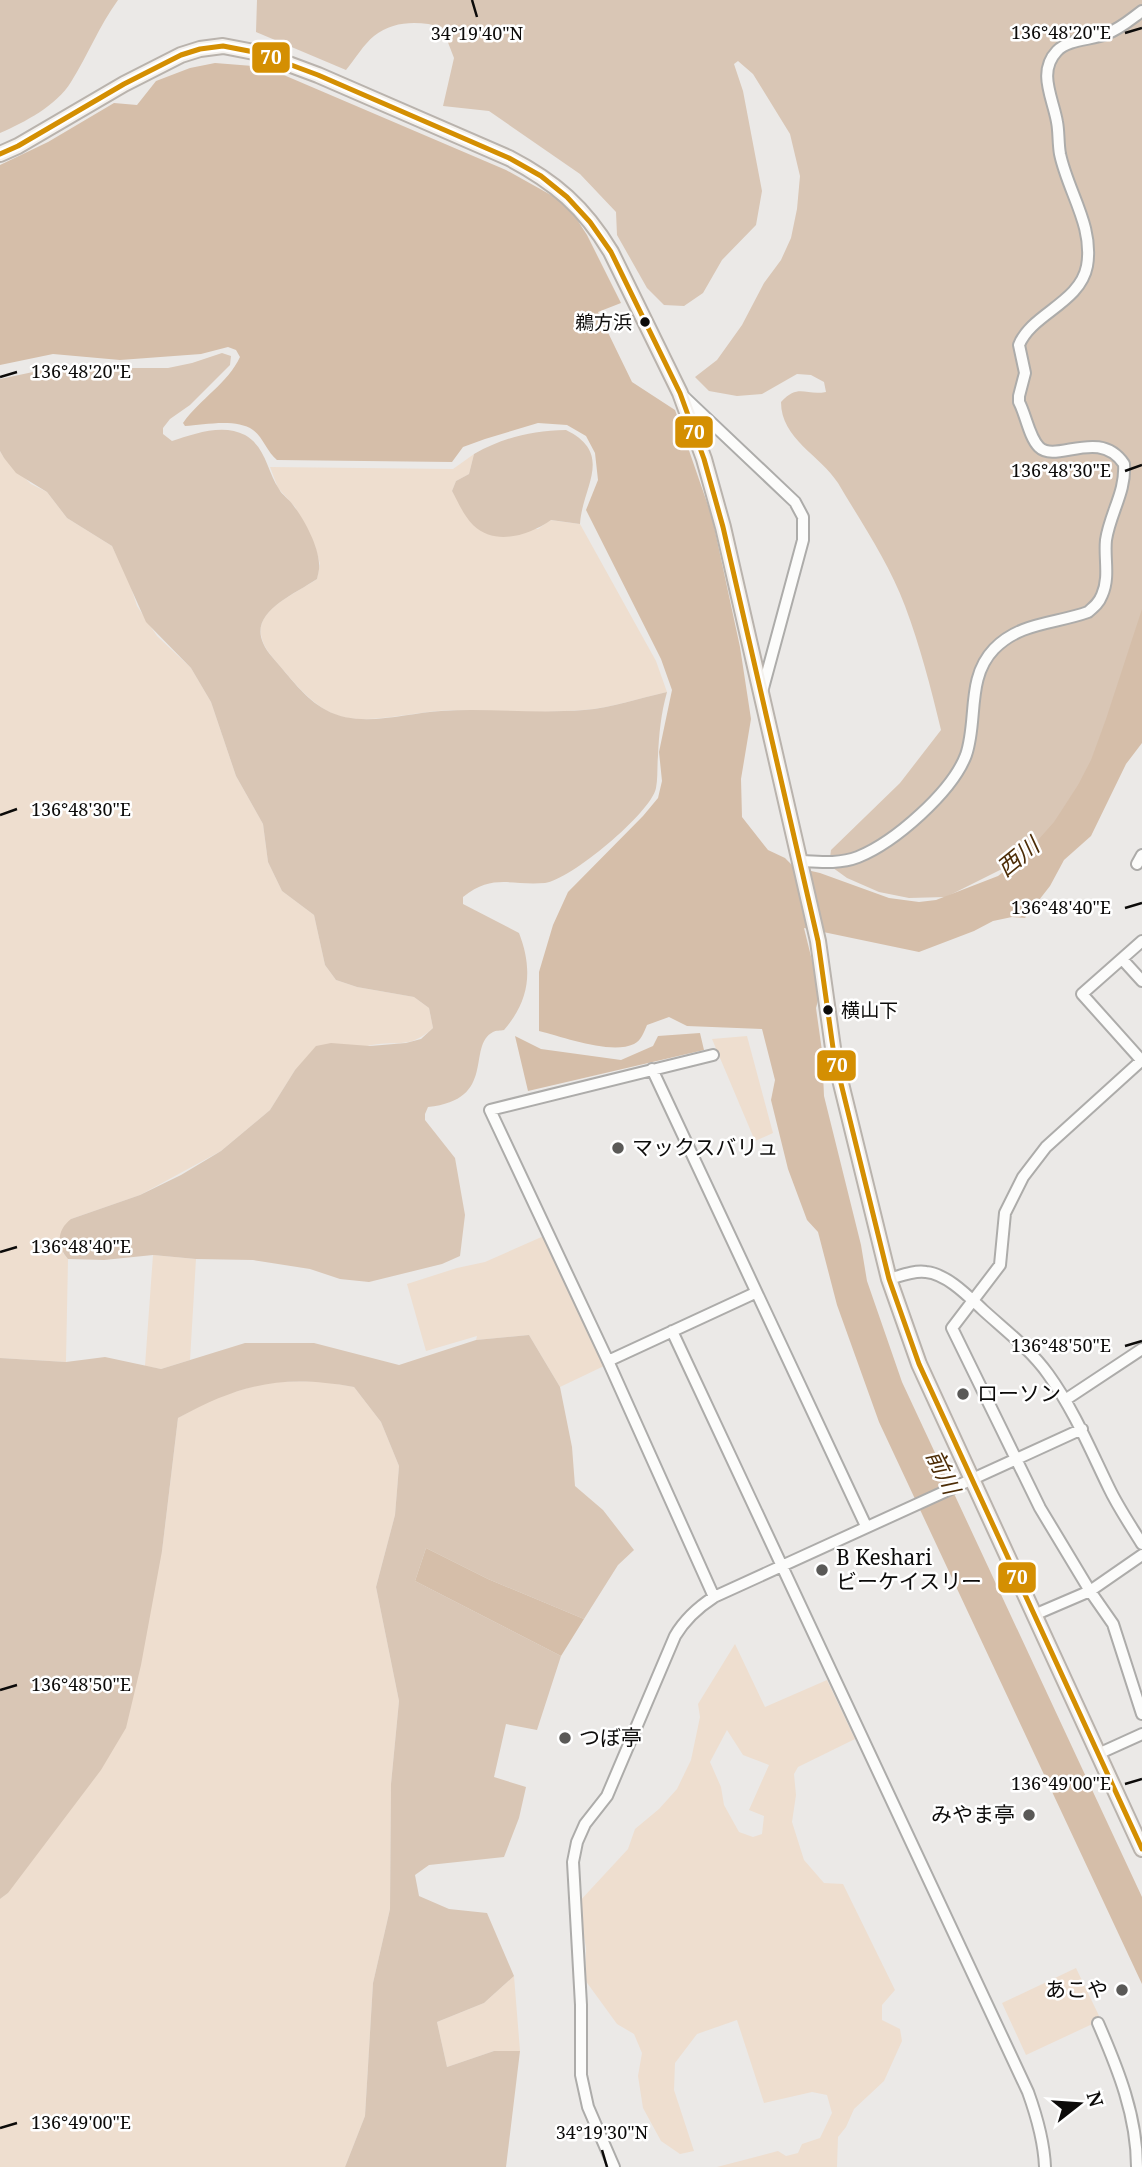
<svg xmlns="http://www.w3.org/2000/svg" width="1142" height="2167" viewBox="0 0 1142 2167" font-family="'Noto Serif','Noto Sans JP',serif">
  <rect width="100%" height="100%" fill="#ebe9e7"/>
  <path fill="#eedecf" fill-rule="evenodd" d="M0,451L4,458L31,484L47,492L67,518L112,546L129,581L137,606L157,636L191,668L211,702L236,776L263,824L268,862L282,891L314,915L325,965L336,980L357,987L414,997L429,1008L433,1028C408,1051 395,1039 367,1046C343,1053 319,1062 295,1070L270,1110L221,1151L140,1195L71,1219L63,1253L68,1259L66,1362L0,1358Z
    M474,454L469,474L456,481L452,491L474,525L538,529L550,520L580,524L656,661L667,692C640,698 611,708 583,710C553,712 522,713 492,712C474,712 456,709 438,711C414,713 372,722 348,718C316,713 294,682 274,659C237,616 286,600 317,579L320,564L315,546L295,507L278,488L270,467L453,469Z
    M747,1036L773,1133L755,1141L712,1039Z
    M546,1235L604,1366L560,1387L529,1335L476,1340L477,1336L426,1351L407,1284L457,1268L485,1262Z
    M153,1255L196,1259L190,1360L161,1369L145,1366Z
    M321,1381L354,1387L381,1422L399,1466L395,1515L376,1587L399,1701L391,1784L390,1909L373,1983L365,2116L345,2167H0V1899L8,1893L162,1551L178,1418L214,1398L268,1382Z
    M735,1644L765,1707L827,1680L855,1739L798,1767L794,1774L796,1795L792,1822L804,1860L824,1883L843,1884L895,1990L882,2005V2020L900,2029L902,2041L884,2081L854,2109L846,2127L838,2137L837,2167H717L778,2151L786,2156L798,2153L802,2144L820,2138L832,2113L827,2095L812,2092L764,2103L737,2020L697,2034L675,2063L674,2090L694,2151L680,2154L661,2141L643,2108L638,2076L642,2053L634,2034L617,2024L585,1980L586,1948L578,1903L628,1849L635,1829L659,1809L677,1789L691,1760L700,1717L698,1704ZM727,1730L743,1755L769,1765L749,1810L764,1816L762,1834L753,1837L739,1832L724,1805L721,1787L710,1762Z
    M1076,1968L1101,2020L1026,2055L1002,2003Z
    M514,1976L520,2051H494L447,2067L437,2022L484,2003Z"/>
  <path fill="#d9c6b5" d="M0,0H118C99,26 88,55 71,82C56,106 25,122 0,133Z
    M257,0H1142V706L1086,778L1056,825L1012,864L946,897L909,898L879,892L847,878L829,865L831,850L900,783L941,730C931,688 920,646 905,606C889,563 861,522 838,483C820,455 781,439 781,402C799,383 805,396 826,392L824,382L811,375L797,374L762,394L737,396L709,391L695,377L717,360L742,325L764,283L781,260L791,238L797,209L800,176L790,134L753,74L738,61L734,64L743,91L762,191L756,225L722,260L703,293L684,306L664,305L647,288L617,235L616,212L580,174L489,111L443,106L454,58L442,27C420,21 394,20 374,36C364,44 355,59 346,70L256,32Z
    M222,353L231,356L230,365L190,405L170,419L163,428V434L172,441C193,434 223,423 245,435C266,447 267,471 279,489C282,495 289,499 293,505C304,519 318,545 319,563C320,568 318,574 317,579C287,599 237,617 273,658C289,676 305,699 326,710C360,729 405,713 441,711C488,708 536,714 584,710C611,708 640,698 667,692C661,713 659,734 658,756C657,766 658,778 656,788C651,813 570,880 545,883C510,886 494,873 463,897V904L519,933C533,969 530,1000 504,1030C500,1031 496,1030 493,1032C466,1046 498,1100 428,1107L425,1114V1120L455,1158L465,1215L460,1256L442,1264L369,1282L340,1279L310,1269L253,1260L196,1259L153,1255L104,1260L68,1259C56,1245 57,1230 71,1219L140,1195L181,1175L221,1151L270,1110L295,1070L316,1046L331,1043L370,1046L406,1043L421,1039L433,1028L429,1008L414,997L357,987L336,980L325,965L314,915L282,891L268,862L263,824L236,776L211,702L191,668L146,622L112,546L67,518L47,492L16,473L4,458L0,451V379L52,368H168L192,363Z
    M566,430C615,454 582,487 580,524L551,520C528,536 495,546 473,525C464,516 458,502 452,491L456,481L469,474L474,454C504,437 531,431 566,430Z
    M529,1335L560,1387L572,1447L575,1486L603,1510L634,1550L618,1565L584,1619L488,1579L426,1548L415,1581L561,1656L537,1730L506,1724L494,1777L526,1787L519,1818L504,1857L429,1865L415,1875L419,1896L449,1909L487,1913L514,1976L484,2003L437,2022L447,2067L494,2051H520L506,2167H345L365,2116L373,1983L390,1909L391,1784L399,1701L376,1587L395,1515L399,1466L381,1422L354,1387C283,1374 240,1384 178,1418L162,1551L141,1665L126,1728L101,1770L8,1893L0,1899V1358L66,1362L105,1357L161,1369L245,1343H314L399,1365L476,1340Z"/>
  <path fill="#d5bea9" d="M215,63L265,67L506,170L567,204L587,235L621,303L598,312L632,382L675,410L712,517L740,647L751,719L741,779L742,817L768,850L785,858L794,867L820,873L889,898L919,902L936,900L998,876L1022,858L1054,822L1078,785L1091,760L1106,719L1142,609V743L1126,764L1091,836L1064,860L1050,886L1025,918L1012,917L993,921L974,931L919,952L804,928L820,993L816,1008L822,1051L824,1096L861,1245L867,1281L902,1382L1142,1897V1984L879,1422L837,1305L818,1232L807,1220L788,1169L771,1100L775,1080L762,1029L687,1026L669,1017L647,1025C644,1032 641,1041 634,1044C611,1055 564,1037 539,1031V972L553,925L568,892L643,816L658,798L662,781L659,752L672,690L661,659L586,510L598,480L595,453L586,436L567,425L538,423L485,439L463,447L452,462L277,460C267,452 263,437 253,430C236,418 204,425 185,426L183,423C200,399 228,383 240,357L236,350L228,347L201,354L120,360L53,354L0,365V165L48,142L114,103L137,105L156,81L190,68Z
    M700,1033L704,1050L528,1091L515,1036L541,1049L621,1060L653,1046L658,1036Z
    M426,1548L488,1579L584,1619L561,1656L415,1581Z"/>
  <g fill="none" stroke-linecap="round" stroke-linejoin="round">
    <g stroke="#adacaa" stroke-width="14">
      <path id="minor" d="M681,394L795,502L803,517V540L762,692
        M800,861C820,862 840,864 858,857C895,842 952,792 966,755C978,720 966,678 994,649C1020,622 1055,624 1088,612C1094,607 1099,603 1102,595C1110,577 1104,558 1106,540C1110,513 1126,492 1124,464C1099,427 1056,464 1039,447C1029,437 1026,415 1019,402V396L1025,373L1019,345C1031,314 1080,303 1087,266C1094,226 1068,192 1060,154C1058,143 1059,132 1057,122C1053,98 1037,72 1057,51C1068,39 1092,40 1106,34C1120,29 1131,19 1142,11
        M1137,864L1142,855
        M1142,941L1082,994L1142,1061
        M1122,959L1142,981
        M713,1055L490,1110L608,1361L714,1597
        M1142,1060L1046,1147L1023,1177L1005,1213L1000,1265L952,1328L1040,1508L1090,1591L1113,1624L1142,1714
        M652,1069L866,1526
        M889,1279C900,1276 914,1270 926,1272C947,1274 968,1296 983,1310C1005,1330 1031,1350 1048,1374C1074,1410 1090,1449 1109,1488C1118,1507 1131,1526 1142,1544
        M672,1331L1028,2092C1037,2117 1044,2141 1045,2167
        M608,1361L755,1293
        M1065,1400L1142,1349
        M1034,1615L1090,1591L1142,1555
        M1098,1754L1142,1734
        M1098,2023C1118,2069 1137,2116 1137,2167
        M614,2167L588,2107L581,2075V2005L573,1862L577,1842L585,1824L607,1796L675,1636C685,1619 697,1608 714,1597L1082,1429"/>
    </g>
    <g stroke="#b9b3ad" stroke-width="18">
      <path id="major" d="M0,154L18,146L124,84L181,55L200,49L223,46L259,53L318,75L509,158C555,182 584,207 611,252L680,393L704,459L723,527L818,941L834,1055L889,1279L919,1364L1142,1849"/>
    </g>
    <use href="#minor" stroke="#fcfcfb" stroke-width="10"/>
    <use href="#major" stroke="#f4f1ed" stroke-width="14"/>
    <g stroke="#fff" stroke-width="10">
      <path id="bus-1" d="M0,154L18,146L124,84L181,55L200,49L223,46L259,53L318,75L509,158L541,176L567,197L590,222L611,252L680,393L704,459L723,527L818,941L834,1055L889,1279L919,1364L1142,1849"/>
    </g>
    <use href="#bus-1" stroke="#d48f02" stroke-width="5"/>
  </g>
  <path fill="none" stroke="#0c0b0a" stroke-width="2.5" d="M472,0L477,17M1125,33L1142,28M0,377L17,372M1125,471L1142,465M0,815L17,809M1125,908L1142,903M0,1252L17,1247M1125,1346L1142,1341M0,1690L17,1685M1125,1784L1142,1779M0,2128L17,2123M602,2150L607,2167"/>
  <g fill="#0c0b0a" stroke="#fff" stroke-width="2.5">
    <circle cx="645" cy="322" r="6"/>
    <circle cx="828" cy="1010" r="6"/>
  </g>
  <g fill="#5a5957" stroke="#fff" stroke-width="2.5">
    <circle cx="618" cy="1148" r="7"/>
    <circle cx="963" cy="1394" r="7"/>
    <circle cx="822" cy="1570" r="7"/>
    <circle cx="565" cy="1738" r="7"/>
    <circle cx="1029" cy="1815" r="7"/>
    <circle cx="1122" cy="1990" r="7"/>
  </g>
  <g text-anchor="middle" stroke-width="5" stroke-linejoin="round" paint-order="stroke">
    <g font-size="19" fill="#0c0b0a" stroke="#fff" text-anchor="end">
      <text x="632" y="329">鵜方浜</text>
      <text x="841" y="1017" text-anchor="start">横山下</text>
    </g>
    <g font-size="21" fill="#0c0b0a" stroke="#fff" text-anchor="start">
      <text x="632" y="1155">マックスバリュ</text>
      <text x="977" y="1401">ローソン</text>
      <text x="836" y="1565">B Keshari<tspan x="836" dy="24">ビーケイスリー</tspan></text>
      <text x="579" y="1745">つぼ亭</text>
      <text x="1015" y="1822" text-anchor="end">みやま亭</text>
      <text x="1108" y="1997" text-anchor="end">あこや</text>
    </g>
    <g font-size="23" font-style="italic" fill="#4d2d07" stroke="#fff">
      <text transform="translate(1018 857) rotate(-39)" y="8">西川</text>
      <text transform="translate(943 1472) rotate(64)" y="8">前川</text>
    </g>
  </g>
  <g font-size="18" text-anchor="middle" fill="#0c0b0a" stroke="#fff" stroke-width="5" stroke-linejoin="round" paint-order="stroke">
    <text x="1061" y="39">136°48'20"E</text>
    <text x="477" y="40">34°19'40"N</text>
    <text x="81" y="378">136°48'20"E</text>
    <text x="1061" y="477">136°48'30"E</text>
    <text x="81" y="816">136°48'30"E</text>
    <text x="1061" y="914">136°48'40"E</text>
    <text x="81" y="1253">136°48'40"E</text>
    <text x="1061" y="1352">136°48'50"E</text>
    <text x="81" y="1691">136°48'50"E</text>
    <text x="1061" y="1790">136°49'00"E</text>
    <text x="81" y="2129">136°49'00"E</text>
    <text x="602" y="2139">34°19'30"N</text>
  </g>
  <g stroke="#fff" stroke-width="2.5">
    <rect x="251" y="41" width="40" height="33" rx="7" fill="#d48f02"/>
    <rect x="674" y="415" width="40" height="34" rx="7" fill="#d48f02"/>
    <rect x="816" y="1049" width="41" height="33" rx="7" fill="#d48f02"/>
    <rect x="997" y="1561" width="40" height="33" rx="7" fill="#d48f02"/>
  </g>
  <g font-size="19" text-anchor="middle" font-weight="bold" fill="#fff">
    <text x="271" y="64">70</text>
    <text x="694" y="439">70</text>
    <text x="837" y="1072">70</text>
    <text x="1017" y="1584">70</text>
  </g>
  <g transform="translate(1079 2104) rotate(73)" stroke="#ffffff" stroke-width="5" paint-order="stroke">
  <path d="M0-5L12 26L0 18L-12 26Z" fill="#0c0b0a"/>
  <text y="-10" font-size="19" font-weight="bold" text-anchor="middle" fill="#0c0b0a">N</text>
  </g>
</svg>
